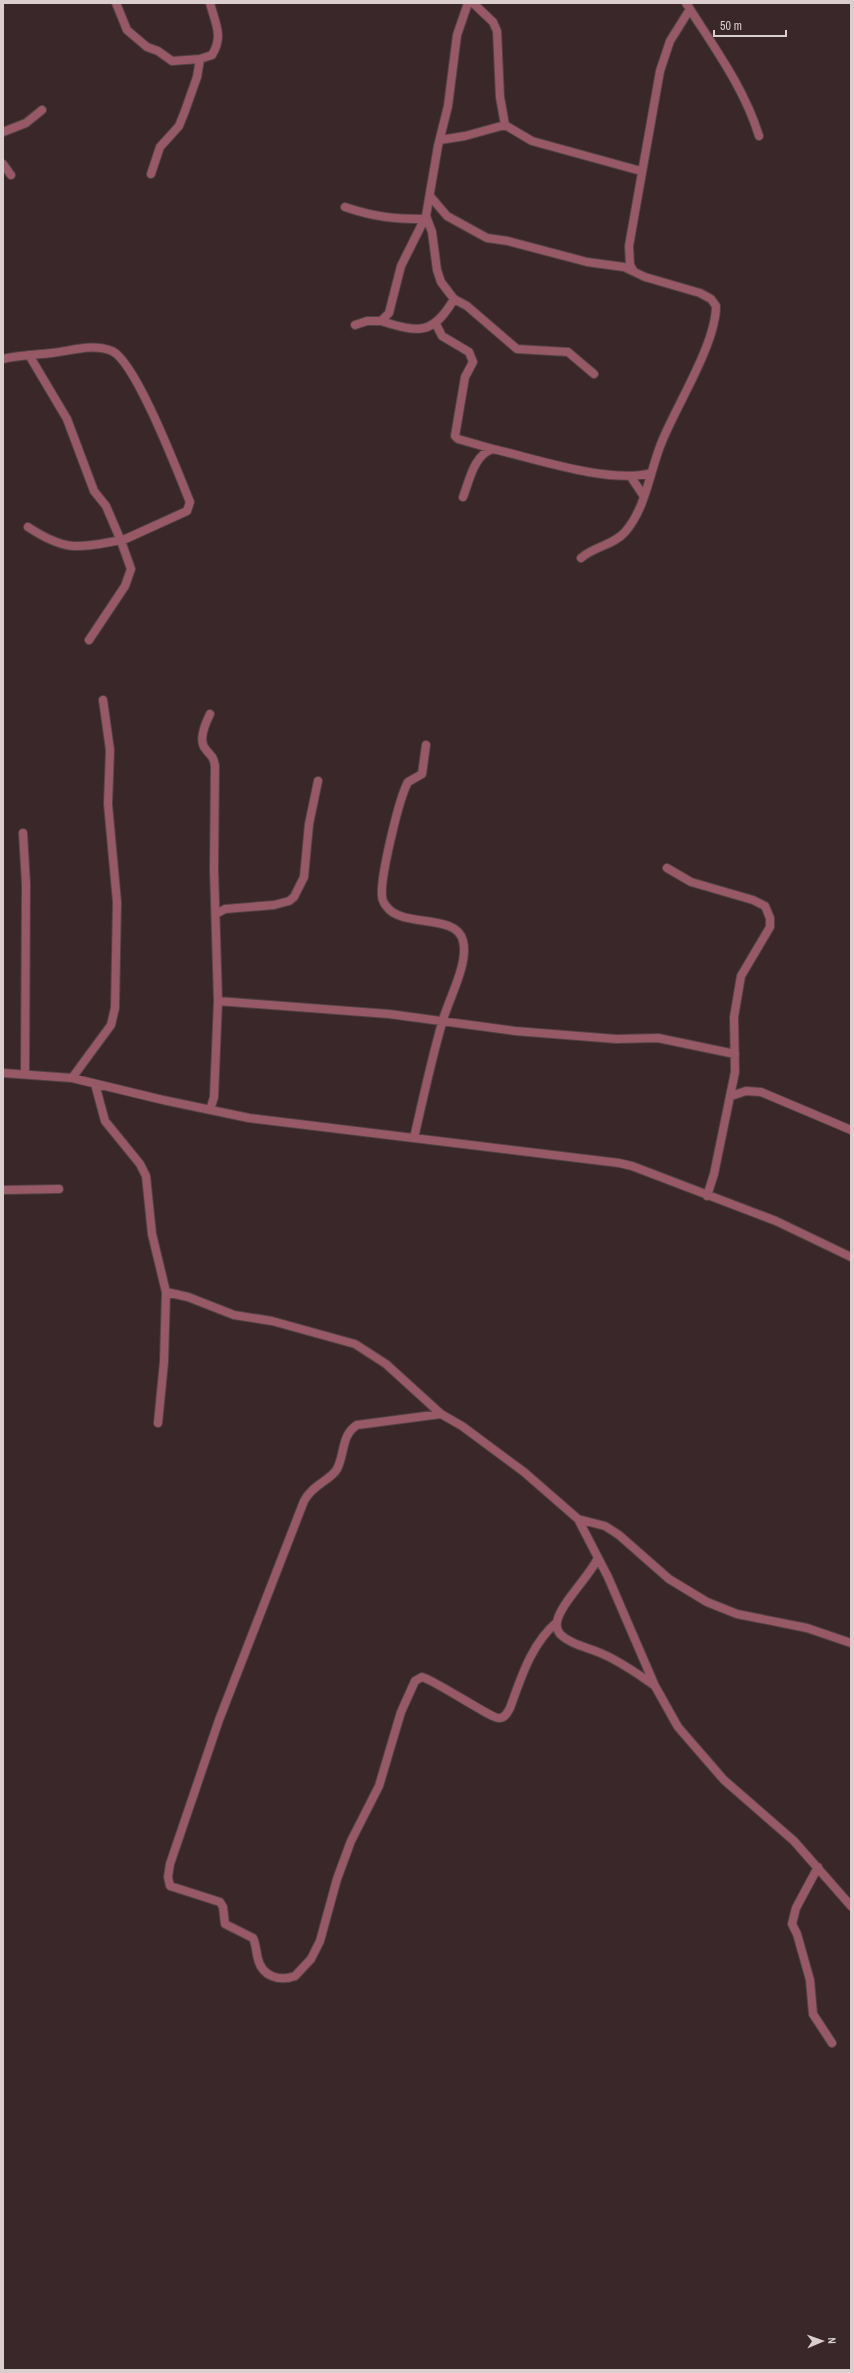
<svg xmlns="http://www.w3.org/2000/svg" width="854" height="2373" viewBox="0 0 854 2373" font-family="'Archivo Narrow',sans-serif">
  <rect width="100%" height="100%" fill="#39272a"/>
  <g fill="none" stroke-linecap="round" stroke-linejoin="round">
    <g stroke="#534244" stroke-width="10">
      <path id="street" d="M116,3L127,30L147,47L158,51L172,61L200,59
        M473,3L493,22L497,31L500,97L505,125L532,141L641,171
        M686,3C713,46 744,87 759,136
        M3,132L26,123L42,110
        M440,140L465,136L505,125
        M3,164L11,175
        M151,174L160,147L179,126L185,111L197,77L200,59L212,55C224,36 215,23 210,3
        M430,196L447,216L487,238L508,241L587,262L624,267L645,277L700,293L711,299L716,306C716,343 678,403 663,439C650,468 647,507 625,532C614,545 595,546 581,558
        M345,207C374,217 394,219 424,219
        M426,216L432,232L437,270L441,282L454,299L467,306L517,349L568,352L594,374
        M633,270L630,265L629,246L660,71L670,41L690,9
        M381,321C419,333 433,335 454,299
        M436,324L442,336L469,352L473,362L465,377L455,436L458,439L493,449
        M355,325L367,321H381L389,313L401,266L426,216L438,146L448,106L457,35L468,3
        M29,355L67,419L94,491L106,506L121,541L131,569L125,586L89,640
        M3,359C19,355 35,355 52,353C71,351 93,343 112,351C136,362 178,473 190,502L187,511L121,541
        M631,477L643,495
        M463,497C469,482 474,454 493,449C536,459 609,484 651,473
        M28,527C66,552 78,548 121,540
        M23,833L26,884L25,1073
        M667,868L691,882L753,900L765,906L770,918V927L741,976L734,1017L735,1072L714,1174L707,1196
        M216,914L225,909L274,905L289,901L294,897L304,877L309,824L318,781
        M218,1001L389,1014L515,1031L616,1039L658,1038L735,1054
        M3,1073L72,1078L163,1100L249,1118L619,1163L632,1166L776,1221L851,1257
        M72,1078L111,1025L115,1008L117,902L108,804L110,750L103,700
        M95,1084L105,1121L140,1164L146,1176L152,1234L166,1292L164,1362L158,1423
        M731,1096L746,1091L761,1092L851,1130
        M210,1110L214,1097L218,1001L214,869L215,766C213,754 210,756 204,747C199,738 206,722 210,714
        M414,1138C423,1099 431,1061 442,1023C448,1000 469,964 463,941C457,913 402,928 387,907C385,905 382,900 382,896C380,878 399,798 408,782L422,774L426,745
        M3,1190L59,1189
        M166,1292L188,1297L234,1315L272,1321L355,1344L386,1364L441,1414
        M578,1519L608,1577L655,1686L678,1727L724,1780L794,1841L851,1906
        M598,1558C589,1577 560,1604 557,1622C556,1626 558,1631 560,1634C572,1646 593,1648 607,1656C624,1664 639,1675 654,1685
        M557,1622C531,1644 521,1678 510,1708C507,1713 505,1718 499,1718C492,1719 438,1682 422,1677L415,1681L401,1712L379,1786L351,1841L337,1879L320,1941L311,1959L295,1976C279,1982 262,1976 258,1959C256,1952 256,1944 253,1938L225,1924L223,1907L220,1902L170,1886L168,1877L170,1864L219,1720L304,1501C313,1484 331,1480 337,1469C345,1454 341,1435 357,1425L441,1414L462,1426L524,1472L578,1519L605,1526L619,1535L669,1579L707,1602L737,1614L807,1628L851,1643
        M818,1867L796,1908L792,1924L797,1934L810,1980L813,2014L832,2043"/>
    </g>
    <use href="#street" stroke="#965965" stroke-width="8"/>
  </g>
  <rect width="854" height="2373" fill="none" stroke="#dacecf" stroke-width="8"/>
  <g transform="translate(822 2341) rotate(88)" stroke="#39272a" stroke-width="3" paint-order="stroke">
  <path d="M0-3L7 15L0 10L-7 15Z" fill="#dacecf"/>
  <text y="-6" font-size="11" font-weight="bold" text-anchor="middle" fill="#dacecf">N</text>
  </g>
  <path d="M714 30v6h72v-6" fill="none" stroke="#dacecf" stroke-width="2"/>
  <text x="720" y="30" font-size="12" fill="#dacecf" stroke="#39272a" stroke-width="3" paint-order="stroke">50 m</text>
</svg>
